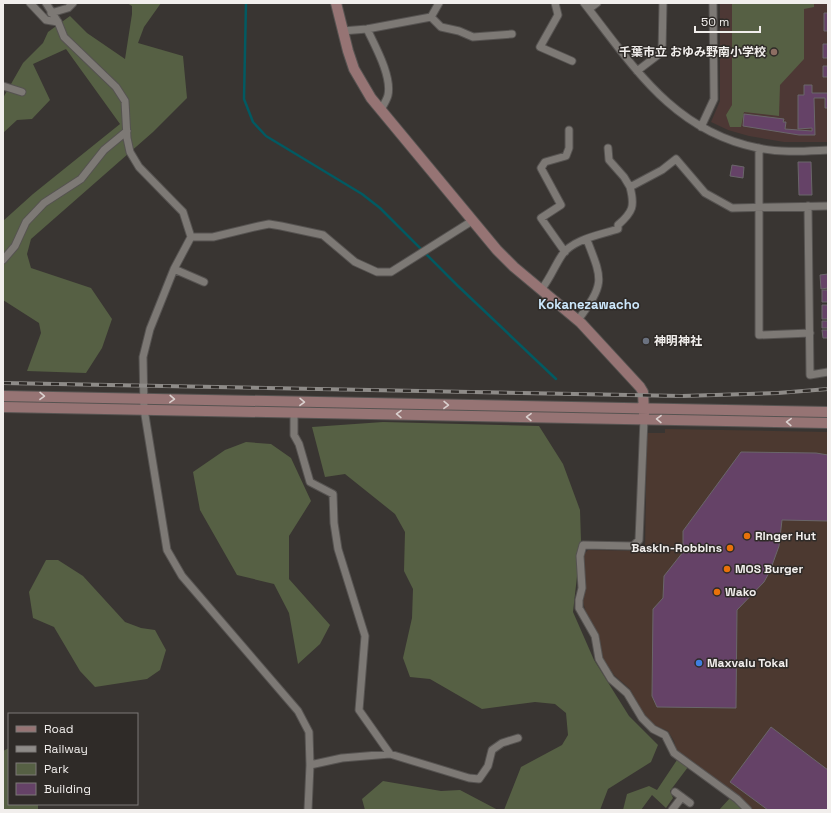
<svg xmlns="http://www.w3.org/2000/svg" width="831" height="813" viewBox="0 0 831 813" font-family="'Space Grotesk','Noto Sans JP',sans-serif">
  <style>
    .commercial { fill: #4c3930 }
    .education { fill: #4d3835 }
    .green { fill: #566044 }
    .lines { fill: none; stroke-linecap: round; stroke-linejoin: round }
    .stream { stroke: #025a62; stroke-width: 2.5 }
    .building { fill: #654267; stroke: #6a666a }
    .street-casing { stroke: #565351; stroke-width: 9 }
    .secondary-casing { stroke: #565351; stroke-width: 12 }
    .street { stroke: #7d7975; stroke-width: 7 }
    .secondary { stroke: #967474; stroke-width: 10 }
    .rail-casing { stroke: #8e8b88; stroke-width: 4 }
    .rail { stroke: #2f2b28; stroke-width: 2.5; stroke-dasharray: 8; stroke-linecap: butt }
    .oneway { stroke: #dad0ce }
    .education-dot { fill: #8d6e63; stroke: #2f2b28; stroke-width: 1.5 }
    .worship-dot { fill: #6b7280; stroke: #2f2b28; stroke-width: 1.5 }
    .food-dot { fill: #e8710a; stroke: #2f2b28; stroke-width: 1.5 }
    .shop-dot { fill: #3f7fe0; stroke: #2f2b28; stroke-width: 1.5 }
    .labels { text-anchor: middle; stroke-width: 3; stroke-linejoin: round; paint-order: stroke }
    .poi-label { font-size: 12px; font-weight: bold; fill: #f1eeec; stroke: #2f2b28; text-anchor: start }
    .neighbourhood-label { font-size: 13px; font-weight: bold; fill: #cce7fb; stroke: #2f2b28 }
  </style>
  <rect width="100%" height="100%" fill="#393532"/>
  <!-- commercial -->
  <path class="commercial" d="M665,429L828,432V810H753L730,789L676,749L674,741L668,731L654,725L643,713L630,689L614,675L603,658L599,635L586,612L583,602L585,592L584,554L588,550L645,551L647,433H665Z"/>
  <!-- education -->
  <path class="education" d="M720,3H828V142H784L749,136L728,130L711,122L720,101Z"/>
  <!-- green -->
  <path class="green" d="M127,3H161L144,27L138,43L183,56L187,98L153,132L31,239L27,254L31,268L91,288L112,319L102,348L86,373L27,371L41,333L39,323L3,300V221L33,194L120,124L66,49L33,64L50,100L32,119L17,120L3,133V98L23,63L43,43L48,32L70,16L87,33L125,59L132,14V6Z
    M732,3H814V7L804,9V59L780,85L779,116L744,112L741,127H730L726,115L732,105Z
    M383,422L539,426L563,464L580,510L581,541L573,612L594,660L629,716L658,745L651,762L608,789L600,810H504L521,767L562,745L568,735L566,713L555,704L535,702L482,709L430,679L410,677L403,658L412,618L413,589L404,571L405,532L395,514L345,474L325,477L312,427Z
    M246,442L271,444L291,458L311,501L289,536V579L330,625L320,644L298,664L289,613L274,584L237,575L200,510L193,472L225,450Z
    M46,560H58L83,576L125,622L141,628L155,630L166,650L160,670L147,679L95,687L80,671L54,627L33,618L29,592Z
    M9,748V804H38V810H3V751Z
    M677,760L688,767L670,791L673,798L666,808L652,795L641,810H623L627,794L649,786L657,790Z
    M383,781L441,791L460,790L498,810H365L362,799Z
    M730,798L743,810H719Z"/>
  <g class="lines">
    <!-- stream -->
    <path class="stream" d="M246,3L244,99L253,122L266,136L362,194L380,208L458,286L556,379"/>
  </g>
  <!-- building -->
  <path class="building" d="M824,13H828V31H824Z
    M823,44H828V58H823Z
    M823,66H828V77H823Z
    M804,85H812V93H828V108H825V98H814L815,135H799L743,126L744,114L784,119L783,122H786L785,129L812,131V128L798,129V95H804Z
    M798,162H811L812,195H799Z
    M732,165L744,167L743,178L730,176Z
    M828,274V288L821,289L820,275Z
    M822,290H828V302H822Z
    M822,305H828V319H822Z
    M822,321H828V328H822Z
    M822,330H828V338H823Z
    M741,452L816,453L828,455V521L782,520L779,546L770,571L764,582L737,610L736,708L657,707L652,696L653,609L663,598L664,576L683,552V531Z
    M771,727L828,770V810H768L730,782Z"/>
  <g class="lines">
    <!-- street casing -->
    <g class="street-casing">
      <path id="street" d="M30,3L46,20L58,22
        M46,3L58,22L64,37L116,87L125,101L127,138L130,152L139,167L183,212L191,237L174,269L150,329L143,357L144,409L167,550L182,576L298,711L309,732L310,765L308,810
        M555,3L558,15L540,47L572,61
        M584,3C634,67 673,131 758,148C781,153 805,151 828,150
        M589,9L597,3
        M51,13L68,8L73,3
        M431,17L441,27L459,31L473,37L512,34
        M431,17L439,3
        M367,29C375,46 392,76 388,95C387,100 383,105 381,110
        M342,31L367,29L431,17
        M637,71L662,52L663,3
        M3,86L22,92
        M701,127L714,99L713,3
        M608,148L609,160L624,177L630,187L662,170L676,159L705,193L732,208L828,206
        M759,148V335L810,333
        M808,206L810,375L828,372
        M191,237H213L259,226L269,224L281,226L323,235L355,262L377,272H391L472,221
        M565,252L541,218L561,205L541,168L545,162L566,156L569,148V130
        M3,260L15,246L26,222L44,203L81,179L104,150L127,131
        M174,269L204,282
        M541,290C551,277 554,267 562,255C573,239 600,235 618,229V225C633,212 635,206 630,187
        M578,320C605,283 603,281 587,240
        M294,412V435L299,444L310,482L333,494L334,523L338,549L365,636L359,710L390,754
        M644,419L639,540L633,546L583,545L580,556L582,588L579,600V608L595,636L599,659L611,679L627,693L642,718L653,729L665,735L674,753L737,799L748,810
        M310,765L342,758L390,754L469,778L479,779L488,766L492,750L502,743L518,738
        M675,792L690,803
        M672,810L682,797"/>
    </g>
    <!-- secondary casing -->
    <g class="secondary-casing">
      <path id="secondary" d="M336,3L348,51L354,69L371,98L497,250L514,267L581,323L640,387L643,392L644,414
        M3,396L828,412
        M3,407L828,423"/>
    </g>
    <!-- street -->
    <use href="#street" class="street"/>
    <!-- secondary -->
    <use href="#secondary" class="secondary"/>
    <!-- rail casing -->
    <g class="rail-casing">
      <path id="rail" d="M3,383L682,396L778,393L828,389"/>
    </g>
    <!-- rail -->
    <use href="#rail" class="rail"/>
  </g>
  <!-- one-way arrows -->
  <defs><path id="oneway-chevron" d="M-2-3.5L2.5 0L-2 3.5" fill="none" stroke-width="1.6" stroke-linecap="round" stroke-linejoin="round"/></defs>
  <g class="oneway">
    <use href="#oneway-chevron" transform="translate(42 396) rotate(1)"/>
    <use href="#oneway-chevron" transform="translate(172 399) rotate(2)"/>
    <use href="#oneway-chevron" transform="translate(302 402) rotate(1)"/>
    <use href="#oneway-chevron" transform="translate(446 405) rotate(1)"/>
    <use href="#oneway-chevron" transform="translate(399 414) rotate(-179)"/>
    <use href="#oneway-chevron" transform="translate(529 417) rotate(-179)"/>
    <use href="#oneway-chevron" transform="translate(659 419) rotate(-179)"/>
    <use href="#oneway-chevron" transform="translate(789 422) rotate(-178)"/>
  </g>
  <!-- markers -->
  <circle class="education-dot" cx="774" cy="52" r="4"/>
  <circle class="worship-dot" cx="646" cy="341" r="4"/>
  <g class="food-dot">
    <circle cx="747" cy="536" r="4"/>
    <circle cx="730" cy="548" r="4"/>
    <circle cx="727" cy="569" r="4"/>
    <circle cx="717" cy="592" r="4"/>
  </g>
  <circle class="shop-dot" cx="699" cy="663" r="4"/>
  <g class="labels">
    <!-- poi labels -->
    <g class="poi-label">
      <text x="766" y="56" text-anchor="end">千葉市立 おゆみ野南小学校</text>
      <text x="654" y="345">神明神社</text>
      <text x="755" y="540">Ringer Hut</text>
      <text x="722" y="552" text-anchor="end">Baskin-Robbins</text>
      <text x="735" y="573">MOS Burger</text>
      <text x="725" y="596">Wako</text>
      <text x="707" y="667">Maxvalu Tokai</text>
    </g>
    <!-- neighbourhood labels -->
    <g class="neighbourhood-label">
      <text x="589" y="309">Kokanezawacho</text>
    </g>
  </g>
  <!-- border -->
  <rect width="831" height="813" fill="none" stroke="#f1eeec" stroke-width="8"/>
  <!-- legend -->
  <rect x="8" y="713" width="130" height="92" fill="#2f2b28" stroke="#7d7976"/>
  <rect x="16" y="726" width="20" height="6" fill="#967474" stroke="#7d7976"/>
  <text x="44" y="733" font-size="12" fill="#f1eeec">Road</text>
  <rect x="16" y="746" width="20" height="6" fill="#8e8b88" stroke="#7d7976"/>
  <text x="44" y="753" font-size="12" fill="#f1eeec">Railway</text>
  <rect x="16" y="763" width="20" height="12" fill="#566044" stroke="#7d7976"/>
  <text x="44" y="773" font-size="12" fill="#f1eeec">Park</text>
  <rect x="16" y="783" width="20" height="12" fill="#654267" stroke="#7d7976"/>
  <text x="44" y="793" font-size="12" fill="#f1eeec">Building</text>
  <!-- scale -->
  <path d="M695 26v6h65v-6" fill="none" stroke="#f1eeec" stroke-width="2"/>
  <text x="701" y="26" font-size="12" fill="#f1eeec" stroke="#2f2b28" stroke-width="3" paint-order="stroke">50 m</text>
</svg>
